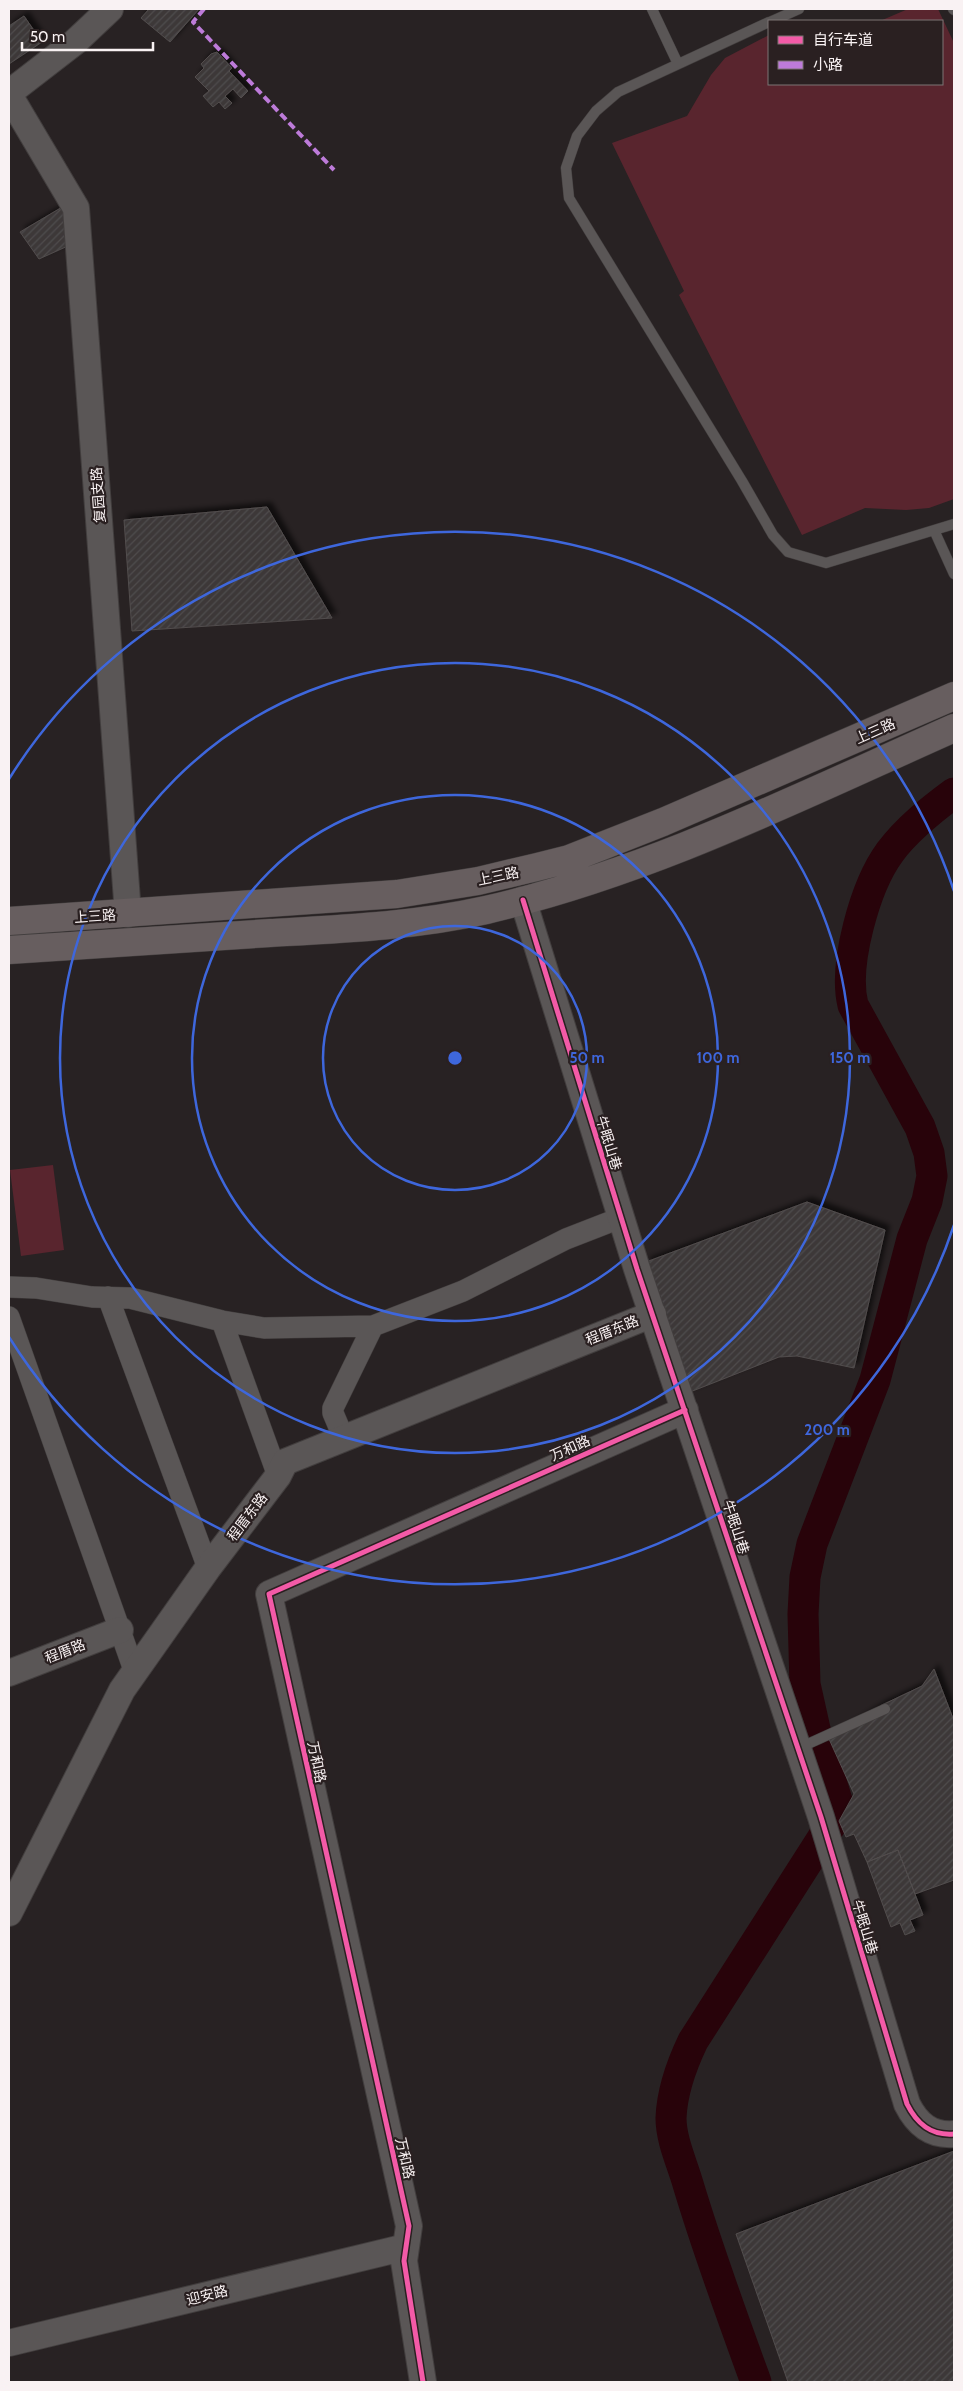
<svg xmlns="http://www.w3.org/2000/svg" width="963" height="2391" viewBox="0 0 963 2391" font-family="Cabin,'Noto Sans SC',sans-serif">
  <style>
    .grass { fill: #59252e }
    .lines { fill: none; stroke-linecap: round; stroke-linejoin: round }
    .river { stroke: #28030a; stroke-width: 31 }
    .building { fill: url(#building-hatch); stroke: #524d4d; filter: url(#shadow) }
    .service-casing { stroke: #423e3e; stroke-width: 11 }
    .minor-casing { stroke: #423e3e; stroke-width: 22 }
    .tertiary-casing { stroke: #423e3e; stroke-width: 28 }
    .primary-casing { stroke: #423e3e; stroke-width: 29 }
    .service { stroke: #5a5656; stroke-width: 10 }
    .minor { stroke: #5a5656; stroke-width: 21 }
    .tertiary { stroke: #5a5656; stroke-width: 26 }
    .primary { stroke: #675e5f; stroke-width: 28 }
    .quiet { stroke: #bd7bd9; stroke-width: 4; stroke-dasharray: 8 4; stroke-linecap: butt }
    .cycleway-casing { stroke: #2a2021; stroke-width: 8 }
    .cycleway { stroke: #f35aa7; stroke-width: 5 }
    .ring { fill: none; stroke: #3e67dc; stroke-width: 2.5 }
    .labels { text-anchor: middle; stroke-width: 4.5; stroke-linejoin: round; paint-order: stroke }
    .street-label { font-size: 14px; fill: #f9f2f3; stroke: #2a2021 }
    .centre { fill: #3e67dc; stroke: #2a2021; stroke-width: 2.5 }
    .ring-label { font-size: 15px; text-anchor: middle; font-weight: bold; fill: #3e67dc; stroke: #2a2021; stroke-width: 4.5; stroke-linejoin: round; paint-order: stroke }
  </style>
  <defs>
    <pattern id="building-hatch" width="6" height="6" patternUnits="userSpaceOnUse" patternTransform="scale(1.25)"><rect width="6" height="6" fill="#3c3839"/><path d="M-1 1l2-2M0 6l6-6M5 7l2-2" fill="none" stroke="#4f4c4c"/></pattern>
    <filter id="shadow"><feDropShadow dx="4.5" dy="-4.5" stdDeviation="2.5" flood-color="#0009"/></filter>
  </defs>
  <rect width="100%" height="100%" fill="#282223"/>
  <!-- grass -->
  <path class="grass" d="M908,9H938L954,43V499L929,508L906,510L865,508L802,535L679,295L684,291L612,143L687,116L711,75L725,58L769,35V84H942V21H880Z
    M53,1165L64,1250L21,1256L10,1170Z"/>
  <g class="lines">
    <!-- river -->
    <path class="river" d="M756,2382C732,2316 708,2251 688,2184C682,2163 671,2140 671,2118C672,2092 682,2064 693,2041L834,1820L839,1807L815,1729L805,1684L803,1614L805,1577L812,1544L875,1380L912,1239L927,1201L932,1176L929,1153L920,1127L853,1005C843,965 865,886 890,852C907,829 931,810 954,793"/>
  </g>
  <!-- building -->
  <path class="building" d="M149,9H199L170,42L141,18Z
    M24,16L42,42L9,64V26Z
    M217,52L232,68L229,71L248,91L241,98L233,89L225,96L232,103L225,109L219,102L213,107L203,96L209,91L195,77L204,68L201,64L211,54Z
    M64,206L70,245L39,259L20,232Z
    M267,507L332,618L132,631L124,520Z
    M807,1202L885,1230L854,1368L797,1356L779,1357L690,1392L646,1262Z
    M934,1669L954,1721V1880L915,1894L898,1850L867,1862L854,1834L846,1837L839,1821L854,1794L829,1739L882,1705L922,1686Z
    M898,1850L923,1915L910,1920L915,1931L905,1935L900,1923L891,1927L867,1862Z
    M954,2151V2382H788L736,2234Z"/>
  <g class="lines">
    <!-- service casing -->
    <g class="service-casing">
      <path id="service" d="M652,9L678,64
        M953,9L954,10
        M772,21L799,9
        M769,22L618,92L596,111L577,136L566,168L569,198L742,481L773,535L788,552L826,563L954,524
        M934,530L954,574
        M799,1748L885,1709"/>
    </g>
    <!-- minor casing -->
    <g class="minor-casing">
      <path id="minor" d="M9,1287L36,1288L92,1297L130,1298L222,1321L264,1328L373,1326L463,1291L566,1239L620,1218
        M108,1297L208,1568
        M9,1317L134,1670
        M222,1321L278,1476
        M344,1439L333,1413V1408L373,1326"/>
    </g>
    <!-- tertiary casing -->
    <g class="tertiary-casing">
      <path id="tertiary" d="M9,93L75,42L110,9
        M9,95L76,208L128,914
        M523,900L637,1269L821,1817L907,2104C917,2124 931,2136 954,2134
        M9,1673L120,1630
        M9,1913L122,1690L208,1568L278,1476L285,1462L653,1314
        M9,2343L406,2247
        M423,2382L404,2261L409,2226L269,1594L685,1410"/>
    </g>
    <!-- primary casing -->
    <g class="primary-casing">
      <path id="primary" d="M9,921L397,894L478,881L537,867L569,859L663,822L954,696
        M9,950C96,945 183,939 270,933C342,929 415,926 486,910C650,872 801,796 954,728"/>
    </g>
    <!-- service -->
    <use href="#service" class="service"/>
    <!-- minor -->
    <use href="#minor" class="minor"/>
    <!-- tertiary -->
    <use href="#tertiary" class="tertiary"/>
    <!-- primary -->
    <use href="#primary" class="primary"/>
    <!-- quiet -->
    <path class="quiet" d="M204,9L193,22L334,170"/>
    <!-- cycleway casing -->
    <g class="cycleway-casing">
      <path id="cycleway" d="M523,900L637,1269L821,1817L907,2104C917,2124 931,2136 954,2134
        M423,2382L404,2261L409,2226L269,1594L685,1410"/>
    </g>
    <!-- cycleway -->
    <use href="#cycleway" class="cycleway"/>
  </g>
  <!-- distance rings -->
  <g class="ring">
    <circle cx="455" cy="1058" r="132"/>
    <circle cx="455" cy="1058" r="263"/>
    <circle cx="455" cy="1058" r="395"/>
    <path d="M954 1225A526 526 0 0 1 9 1337M9 779A526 526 0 0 1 954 891"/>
  </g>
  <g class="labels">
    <!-- street labels -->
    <g class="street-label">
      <text transform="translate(98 495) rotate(-94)" y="5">复园支路</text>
      <text transform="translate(875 731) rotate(-24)" y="5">上三路</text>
      <text transform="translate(498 876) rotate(-12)" y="5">上三路</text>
      <text transform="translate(95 916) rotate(-4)" y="5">上三路</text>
      <text transform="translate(609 1143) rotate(73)" y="5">牛眠山巷</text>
      <text transform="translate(612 1330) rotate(-22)" y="5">程厝东路</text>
      <text transform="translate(570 1448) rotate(-24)" y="5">万和路</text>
      <text transform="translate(247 1517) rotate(-53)" y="5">程厝东路</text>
      <text transform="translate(736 1527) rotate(72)" y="5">牛眠山巷</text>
      <text transform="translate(65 1651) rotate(-21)" y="5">程厝路</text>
      <text transform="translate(317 1762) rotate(78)" y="5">万和路</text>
      <text transform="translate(865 1927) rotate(73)" y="5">牛眠山巷</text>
      <text transform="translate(405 2158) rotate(77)" y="5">万和路</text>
      <text transform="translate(207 2295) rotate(-14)" y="5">迎安路</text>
    </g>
  </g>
  <circle cx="455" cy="1058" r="8" class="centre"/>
  <g class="ring-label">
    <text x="587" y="1063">50 m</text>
    <text x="718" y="1063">100 m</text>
    <text x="850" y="1063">150 m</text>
    <text x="827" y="1435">200 m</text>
  </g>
  <!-- border -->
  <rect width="963" height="2391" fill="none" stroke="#f9f2f3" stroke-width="20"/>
  <!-- legend -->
  <rect x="768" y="20" width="175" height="65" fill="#2a2021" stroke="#7d7475"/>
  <rect x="778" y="36" width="25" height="8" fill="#f35aa7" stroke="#7d7475"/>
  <text x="813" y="45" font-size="15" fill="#f9f2f3">自行车道</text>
  <rect x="778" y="61" width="25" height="8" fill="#bd7bd9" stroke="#7d7475"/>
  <text x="813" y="70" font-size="15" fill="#f9f2f3">小路</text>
  <!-- scale -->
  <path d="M22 42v8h131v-8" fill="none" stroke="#f9f2f3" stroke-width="2.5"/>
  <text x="30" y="42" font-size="15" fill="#f9f2f3" stroke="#2a2021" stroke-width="4" paint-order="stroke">50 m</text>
</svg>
